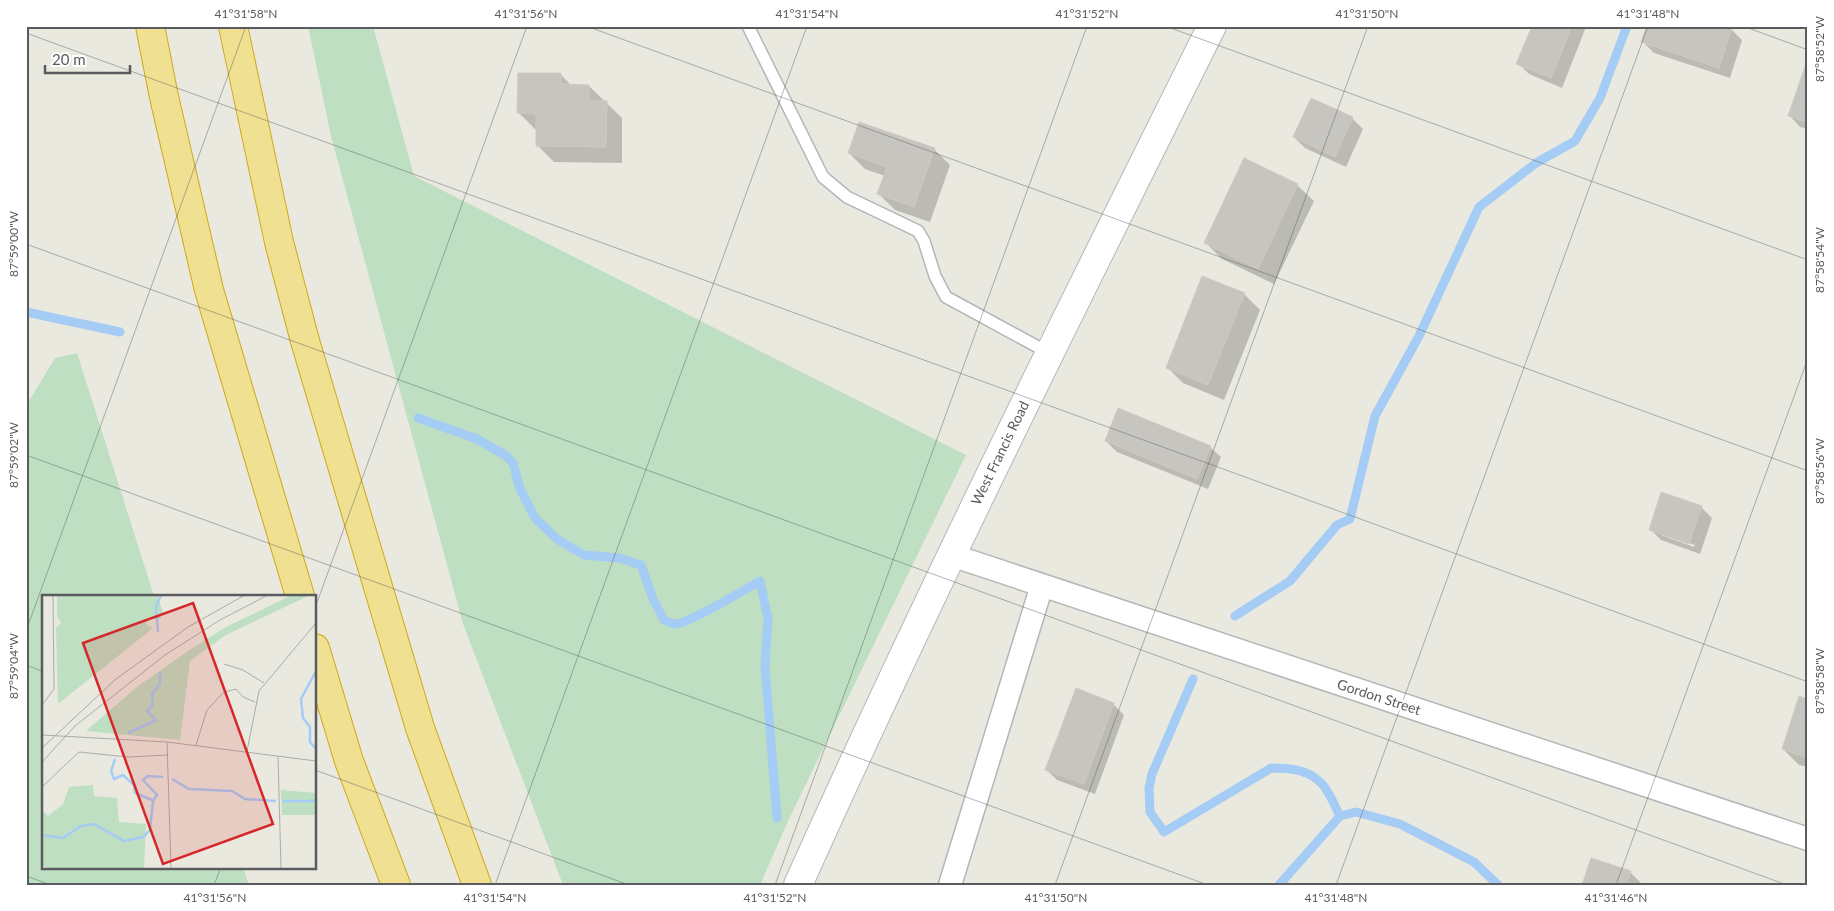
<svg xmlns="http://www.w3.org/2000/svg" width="1834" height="911" viewBox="0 0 1834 911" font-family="Lato,sans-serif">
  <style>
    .green { fill: #bedfc1 }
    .shadow { fill: #0003; fill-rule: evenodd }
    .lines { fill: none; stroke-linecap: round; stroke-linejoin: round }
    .stream { stroke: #a5ccf5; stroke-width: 9 }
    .building { fill: #c7c5bf; stroke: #cecabf }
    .lane-casing { stroke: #b3b5b9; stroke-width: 14 }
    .street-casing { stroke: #b3b5b9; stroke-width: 25 }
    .secondary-casing { stroke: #b4b6bb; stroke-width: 30 }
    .highway-casing { stroke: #d2a618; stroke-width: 30 }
    .lane { stroke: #fff; stroke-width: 11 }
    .street { stroke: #fff; stroke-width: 22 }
    .secondary { stroke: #fff; stroke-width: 28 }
    .highway { stroke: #f0e091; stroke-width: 28 }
    .ticks { fill: none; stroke: #595b5f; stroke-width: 1; stroke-opacity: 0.45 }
    .labels { text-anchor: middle; stroke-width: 5; stroke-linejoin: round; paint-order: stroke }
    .street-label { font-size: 14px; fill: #595b5f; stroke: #fff }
    .inset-river { fill: none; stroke: #a5ccf5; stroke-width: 2.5 }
    .inset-road { fill: none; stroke: #acaca8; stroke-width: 1 }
    .view { fill: #d62828; fill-opacity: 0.15; stroke: #d62828; stroke-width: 2.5 }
    .inset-edge { fill: none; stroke: #595b5f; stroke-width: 2.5 }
    .neatline { fill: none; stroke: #595b5f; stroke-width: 2 }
    .ticks-label { font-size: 12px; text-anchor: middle; fill: #595b5f }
  </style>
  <rect width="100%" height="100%" fill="#eae9e0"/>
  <!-- green -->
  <path class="green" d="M308,26H373L414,176L966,455L788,821L760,885H563L463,624L331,136Z
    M77,353L154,596H44V867H243L249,885H26V399L29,401L55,358Z"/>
  <!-- shadow -->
  <path class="shadow" d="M1533,26L1586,27L1562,88L1529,74L1518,63Z
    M1731,29L1742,40L1730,78L1654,53L1643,42Z
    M1808,62V129L1800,127L1790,116Z
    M561,75L572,86H589L622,118V163L554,162L538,146V129H535L519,113Z
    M1311,100L1352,118L1363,129L1346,167L1305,148L1294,137Z
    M934,149L950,165L930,222L895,210L879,194L885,176L865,169L849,153Z
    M1297,185L1314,201L1274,284L1222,259L1206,243Z
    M1244,294L1260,310L1224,400L1183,383L1167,367Z
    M1106,441L1210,447L1221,457L1208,489L1117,452Z
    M1701,507L1712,518L1700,554L1661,540L1650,529ZM1661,533L1695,545L1694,547L1661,535Z
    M1808,700V767L1799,765L1783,749Z
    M1113,704L1124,715L1095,794L1057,780L1046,769Z
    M1630,872L1641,883L1640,885H1584Z"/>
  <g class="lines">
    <!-- stream -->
    <path class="stream" d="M26,312L120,332
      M418,418L477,439L505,455L513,463L520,489L535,518L557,539L584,555L619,558L641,565L653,599L664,620C667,621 672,624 675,624C688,624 746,589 760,581L768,619L765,666L777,818
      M1235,616L1290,581L1337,525L1350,519L1375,416L1419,336L1479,207L1536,163L1575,141L1600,98L1627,26
      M1193,679L1152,774L1149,788L1150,812L1164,832L1271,768C1288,768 1307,769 1320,782C1328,788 1335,807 1340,816
      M1279,885L1340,816L1356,812L1400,824L1474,862L1498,885"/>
  </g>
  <!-- building -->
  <path class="building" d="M1532,26H1572L1551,78L1516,64Z
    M1647,26H1728L1732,28L1719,68L1641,42Z
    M1808,58V123L1788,116Z
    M518,73H561V84L589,85V100L607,101L606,147L536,146V114L517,113Z
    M1311,98L1353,117L1335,157L1293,137Z
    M859,122L935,148L914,207L877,194L887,167L848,153Z
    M1244,158L1298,184L1258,269L1204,243Z
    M1202,276L1245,293L1208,385L1166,368Z
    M1118,408L1211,446L1197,479L1105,441Z
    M1661,492L1702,506L1689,544L1649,530Z
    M1076,688L1114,703L1084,784L1045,770Z
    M1799,696L1808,699V758L1782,749Z
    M1591,858L1631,871L1626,885H1582Z"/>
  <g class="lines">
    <!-- lane casing -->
    <g class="lane-casing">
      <path id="lane" d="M748,26L823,177L847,197L918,231L924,241L935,276L946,297L1049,353"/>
    </g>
    <!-- street casing -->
    <g class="street-casing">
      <path id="street" d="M951,555L1808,839
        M950,885L1042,585"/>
    </g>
    <!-- secondary casing -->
    <g class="secondary-casing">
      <path id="secondary" d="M798,885C928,595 1070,311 1212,26"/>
    </g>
    <!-- highway casing -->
    <g class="highway-casing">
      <path id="highway" d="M150,26L164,97L209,290L300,596
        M233,26L279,242L305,341L420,728L477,885
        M315,648L349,761L396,885"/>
    </g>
    <!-- lane -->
    <use href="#lane" class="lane"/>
    <!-- street -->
    <use href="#street" class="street"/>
    <!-- secondary -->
    <use href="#secondary" class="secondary"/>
    <!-- highway -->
    <use href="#highway" class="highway"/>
  </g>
  <!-- ticks -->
  <path class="ticks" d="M586,26L1808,471M1165,26L1808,260M1743,26L1808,50M26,33L1808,682M26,244L1787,885M26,455L1208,885M315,608L527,26M26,631L246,26M26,665L44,672M315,770L629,885M26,876L51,885M214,885L221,867M495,885L807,26M775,885L1087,26M1055,885L1368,26M1336,885L1648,26M1616,885L1808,358"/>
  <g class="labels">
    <!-- street labels -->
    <g class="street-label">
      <text transform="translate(1000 453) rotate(-64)" y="5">West Francis Road</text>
      <text transform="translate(1379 697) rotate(18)" y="5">Gordon Street</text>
    </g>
  </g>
  <!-- overview -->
  <g transform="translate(42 595)">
    <rect width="274" height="274" fill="#eae9e0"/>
    <path d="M15,0H115L121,17L118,24L107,23L104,29L111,33L16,109L14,33L19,28L15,21ZM250,0H268L184,40L148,66L138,145L44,136L96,91L149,54L184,32ZM51,190L52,201L75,203L77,227L104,229L102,273H4L0,269V215L6,221L21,209L27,192ZM239,195L274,198V220H240Z" fill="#bedfc1"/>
    <path class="inset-river" d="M116,37L114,12L119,0M274,76L259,104L261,123L268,132V147L274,154M86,138L114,125L105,116L111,110L110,99L118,89V77M73,164L69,176L72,184L81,180L92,190L93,198L110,205M130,184L147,194L190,196L203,204L234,206M240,206H274M0,240L21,243L39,231L52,229L82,246L101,242L108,235L111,206L115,200L101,185L106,181L121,182"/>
    <path class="inset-road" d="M182,69L201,75L222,88M0,110L12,94L11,0M0,140L125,147L274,166M125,147L129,273M154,150L165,115L182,97L194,94L201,102L213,107M0,153L74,84L146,32L203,0M205,156L217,96L274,28M236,161L239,273M0,167L33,131L123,60L178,25L226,0M0,192L37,157L86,162L126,160"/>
    <path class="view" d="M151,8L231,229L121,269L41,48Z"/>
    <rect width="274" height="274" class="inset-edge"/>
  </g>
  <!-- border -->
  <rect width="1834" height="911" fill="none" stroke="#ffffff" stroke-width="55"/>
  <!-- scale -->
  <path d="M45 65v8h85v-8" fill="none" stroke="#595b5f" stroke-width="2.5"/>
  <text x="52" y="65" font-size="15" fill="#595b5f" stroke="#ffffff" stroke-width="4" paint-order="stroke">20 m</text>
  <rect x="28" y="28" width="1778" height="856" class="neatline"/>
  <g class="ticks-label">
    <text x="246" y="18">41°31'58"N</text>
    <text x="526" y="18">41°31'56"N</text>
    <text x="807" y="18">41°31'54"N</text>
    <text x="1087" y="18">41°31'52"N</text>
    <text x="1367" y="18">41°31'50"N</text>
    <text x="1648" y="18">41°31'48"N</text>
    <text transform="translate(1820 49) rotate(-90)" y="4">87°58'52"W</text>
    <text transform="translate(14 244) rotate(-90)" y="4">87°59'00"W</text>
    <text transform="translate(1820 260) rotate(-90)" y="4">87°58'54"W</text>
    <text transform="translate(14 455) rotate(-90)" y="4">87°59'02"W</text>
    <text transform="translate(1820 471) rotate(-90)" y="4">87°58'56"W</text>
    <text transform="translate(14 666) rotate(-90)" y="4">87°59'04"W</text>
    <text transform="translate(1820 681) rotate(-90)" y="4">87°58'58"W</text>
    <text x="215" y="902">41°31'56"N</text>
    <text x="495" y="902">41°31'54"N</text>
    <text x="775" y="902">41°31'52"N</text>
    <text x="1056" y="902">41°31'50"N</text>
    <text x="1336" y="902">41°31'48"N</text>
    <text x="1616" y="902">41°31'46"N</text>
  </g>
</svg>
